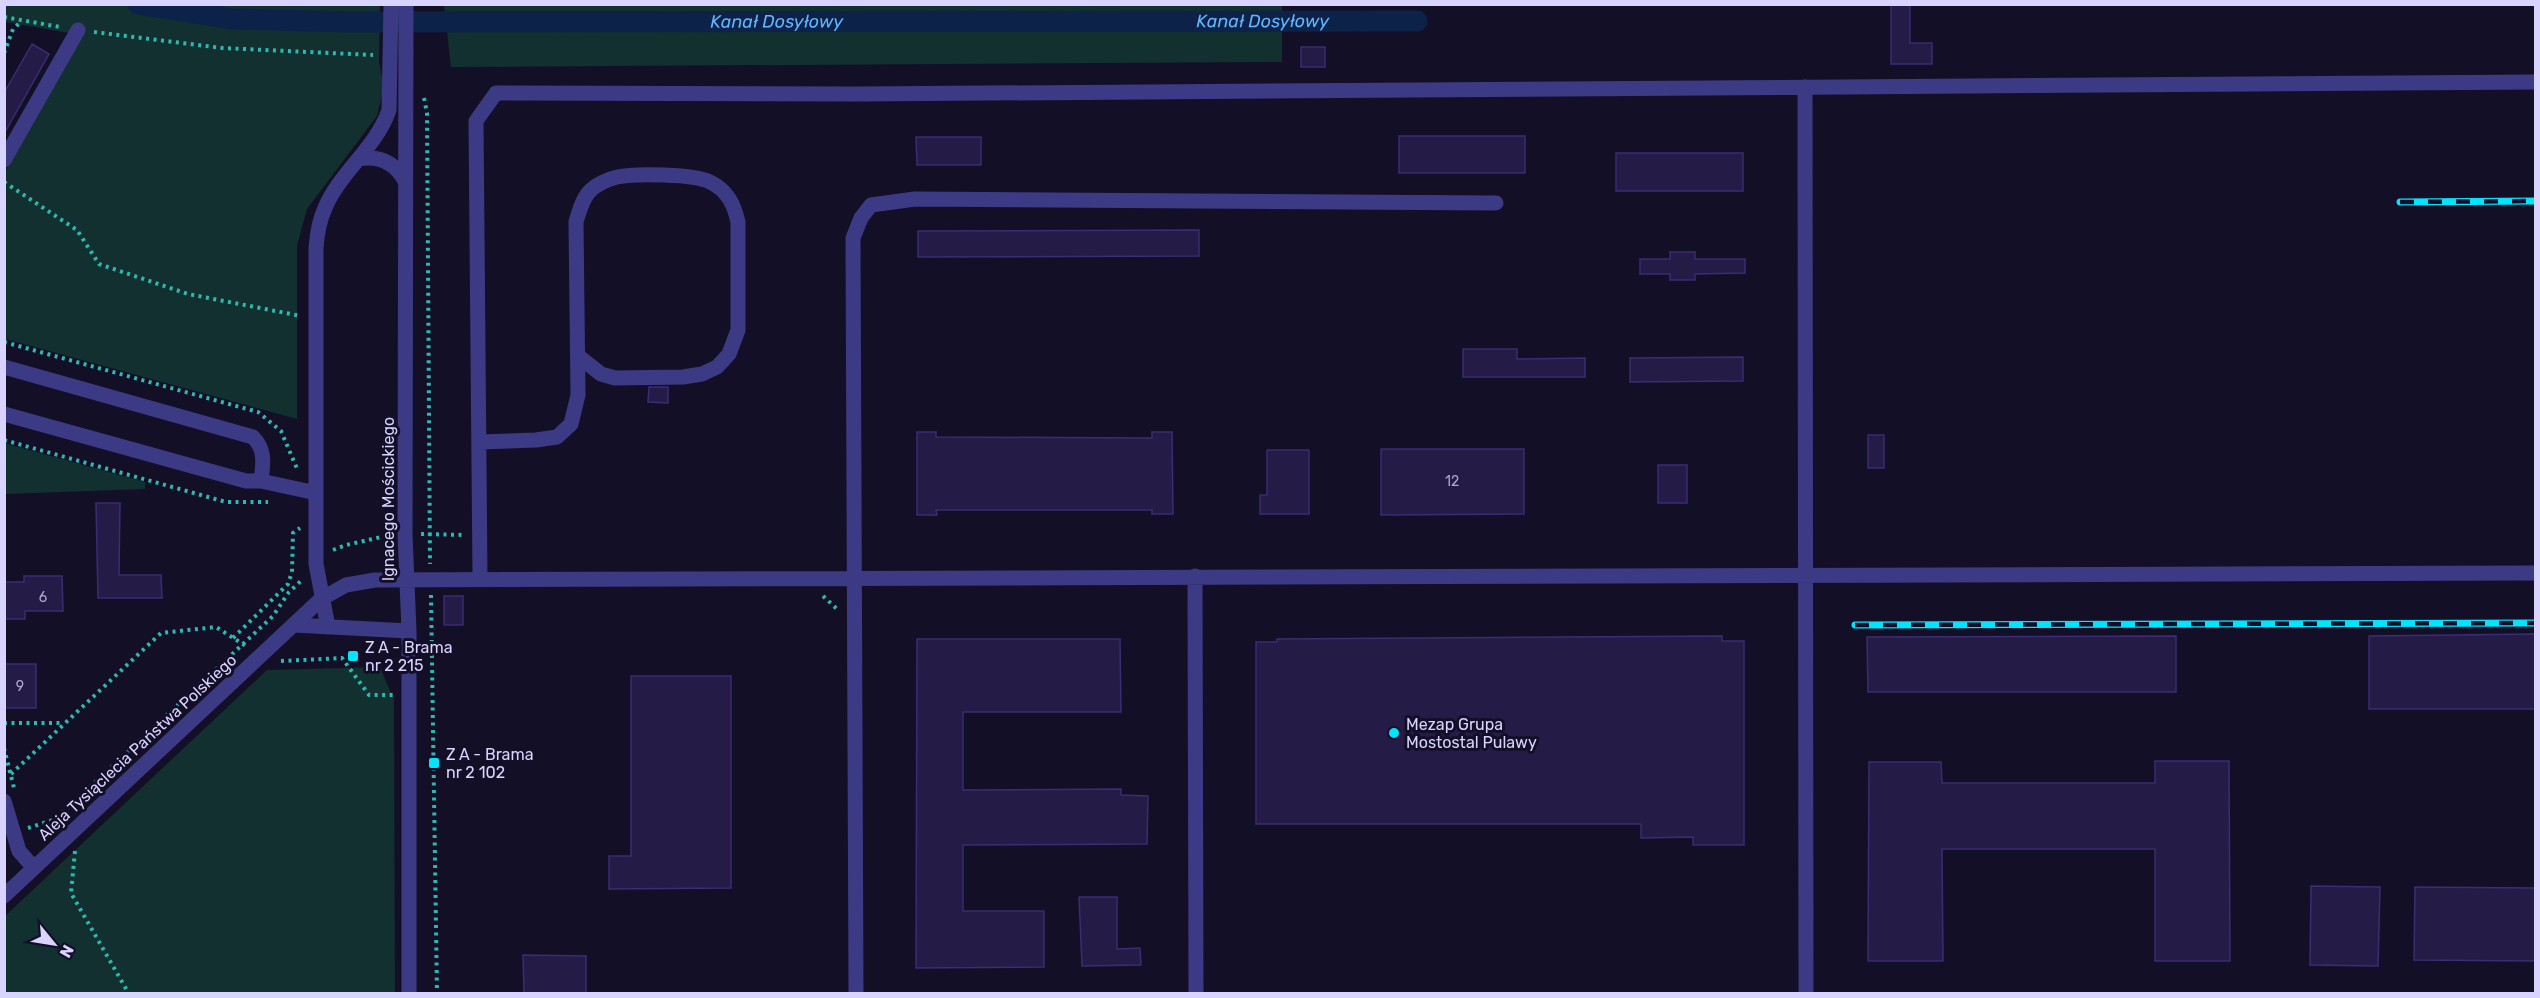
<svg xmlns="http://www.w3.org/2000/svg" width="2540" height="998" viewBox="0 0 2540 998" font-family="Rubik,sans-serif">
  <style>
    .green { fill: #12302f }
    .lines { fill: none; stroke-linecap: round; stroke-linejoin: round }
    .canal { stroke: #0c2248; stroke-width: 21 }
    .building { fill: #241b47; stroke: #3b2d73; stroke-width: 1.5 }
    .path { stroke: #2fb8b0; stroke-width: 4; stroke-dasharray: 3 4.5; stroke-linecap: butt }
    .minor { stroke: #3d3a85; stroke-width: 15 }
    .rail-casing { stroke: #00e5ff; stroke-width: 7 }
    .rail { stroke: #130f26; stroke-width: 4.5; stroke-dasharray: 14; stroke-linecap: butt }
    .poi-dot { fill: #00e5ff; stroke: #130f26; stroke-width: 2 }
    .labels { text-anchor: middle; stroke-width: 6; stroke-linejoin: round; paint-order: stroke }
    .number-label { font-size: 14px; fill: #aca6d1 }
    .street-label { font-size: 16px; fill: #d9d4ff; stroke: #130f26 }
    .poi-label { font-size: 16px; fill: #d9d4ff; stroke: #130f26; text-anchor: start }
    .water-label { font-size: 18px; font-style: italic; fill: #62b6ff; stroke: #130f26 }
  </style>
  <rect width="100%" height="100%" fill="#130f26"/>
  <!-- green -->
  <path class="green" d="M4,5H380L379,62L384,87L377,116L307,209L297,246V419L5,339V171L81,35L5,22Z
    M444,5H1282V62L451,67Z
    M4,443L145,482V489L5,494Z
    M380,667L394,700L395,993H5V916L267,670Z"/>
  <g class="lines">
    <!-- canal -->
    <path class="canal" id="s1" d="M138,4L232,19L350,22L1417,21"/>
  </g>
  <!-- building -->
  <path class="building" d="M1891,4H1910V43H1932V64H1891Z
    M32,44L49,54L4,134V93Z
    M1301,47H1325V67H1301Z
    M1399,136H1525V173H1399Z
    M916,137H981V165H917Z
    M1616,153H1743V191H1616Z
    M1199,230V256L918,257V231Z
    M1670,252H1695V259H1745V273L1695,274V280H1670V274H1640V259H1670Z
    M1463,349H1517V359L1585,358V377H1463Z
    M1743,357V381L1630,382V358Z
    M649,387H668V403L648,402Z
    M917,432H936V437L1152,438V432H1172L1173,514H1152V510H936L937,515H917Z
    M1868,435H1884V468H1868Z
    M1381,449H1524V514L1381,515Z
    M1267,450H1309V514H1260V495H1267Z
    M1658,465H1687V503H1658Z
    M96,503H120L119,575H161L162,598H98Z
    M24,576H62L63,611H25V619H4V582H24Z
    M444,596H463V625H444Z
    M2535,634V709H2369V636Z
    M1722,636V641H1744V845H1693V837L1641,838V824H1256V642H1277V639Z
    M2176,636V692H1868L1867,637Z
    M917,639H1120L1121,712H963V790L1121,789V795L1148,796L1147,844L963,845V911H1044V967L916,968Z
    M4,664H36V708H4Z
    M631,676H731V888L609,889V856H631Z
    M2155,761H2229L2230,961H2155V849H1942L1943,961H1868L1869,762H1941L1942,783H2155Z
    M2311,886L2380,887L2378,966L2310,965Z
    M2415,887L2535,888V961L2414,960Z
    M1079,897H1117V949L1140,948L1141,965L1082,966Z
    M523,955L586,956V993H524Z"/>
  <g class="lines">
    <!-- path -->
    <path class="path" d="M4,17L60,27
      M94,32L222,48L373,55
      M4,53L13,29L22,21
      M424,98L427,113L430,564
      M4,182L77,230L99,264L188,294L301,316
      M4,342L258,412L281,431L298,471
      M4,440L226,502H268
      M421,534L464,535
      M333,550L346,545L390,535
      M431,595L437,994
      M823,596L837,609
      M233,638L288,584L292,572L293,533L300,528
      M281,661L342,658L369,695H393
      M4,723H64
      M4,748L14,788
      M11,774L161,633L216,627L246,646
      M28,828L53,820L63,812L273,616L289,592L302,580
      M75,851L71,893L129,994"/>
    <!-- minor -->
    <path class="minor" d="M406,4L405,534L409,631V994
      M1805,87L1806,994
      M359,159C380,155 395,163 405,181
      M4,160L78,30
      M4,367L253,437C266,450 263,464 261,481
      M4,414L246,481H261L316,493
      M479,442L536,440L557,437L571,424L578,395L576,222C579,212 582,200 589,192C595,185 608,179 617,177C635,173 695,174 710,182C727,190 734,204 738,222V330L729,354L717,367L702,374L683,377L615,378L601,374L578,356
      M1195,576L1196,994
      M480,578L476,121L496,93L860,94L2536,82
      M293,625L409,631
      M328,627L316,564V248C317,234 319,221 325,208C340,172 376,148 389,110L391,4
      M4,801L19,851L34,868
      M4,896L321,599L346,585L375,580L2536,573
      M856,994L853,238L861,218L871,205L915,199L1496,203"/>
    <!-- rail casing -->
    <g class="rail-casing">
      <path id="rail" d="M2400,202L2536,201
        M1855,625L2536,623"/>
    </g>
    <!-- rail -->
    <use href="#rail" class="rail"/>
  </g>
  <!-- markers -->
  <g class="poi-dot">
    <rect x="347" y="650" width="12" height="12" rx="3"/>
    <circle cx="1394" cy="733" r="6"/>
    <rect x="428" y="757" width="12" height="12" rx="3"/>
  </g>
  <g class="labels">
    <!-- number labels -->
    <g class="number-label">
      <text x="1452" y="486">12</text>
      <text x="43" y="602">6</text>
      <text x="20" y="691">9</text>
    </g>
    <!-- street labels -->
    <g class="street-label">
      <text transform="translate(388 499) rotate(-90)" y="6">Ignacego Mościckiego</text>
      <text transform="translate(137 747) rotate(-43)" y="6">Aleja Tysiąclecia Państwa Polskiego</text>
    </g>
    <!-- poi labels -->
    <g class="poi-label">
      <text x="365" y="653">Z A - Brama<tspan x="365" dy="18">nr 2 215</tspan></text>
      <text x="1406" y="730">Mezap Grupa<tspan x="1406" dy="18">Mostostal Pulawy</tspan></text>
      <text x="446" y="760">Z A - Brama<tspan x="446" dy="18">nr 2 102</tspan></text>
    </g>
    <!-- water labels -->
    <g class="water-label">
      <text dy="6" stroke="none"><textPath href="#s1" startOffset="640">Kanał Dosyłowy</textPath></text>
      <text dy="6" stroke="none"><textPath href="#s1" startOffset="1126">Kanał Dosyłowy</textPath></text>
    </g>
  </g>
  <!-- border -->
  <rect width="2540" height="998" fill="none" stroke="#d9d4ff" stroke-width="12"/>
  <!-- north arrow -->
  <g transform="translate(54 944) rotate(120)" stroke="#130f26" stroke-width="4.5" paint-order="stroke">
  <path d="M0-4.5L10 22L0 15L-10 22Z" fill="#d9d4ff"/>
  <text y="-9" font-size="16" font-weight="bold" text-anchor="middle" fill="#d9d4ff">N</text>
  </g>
</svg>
